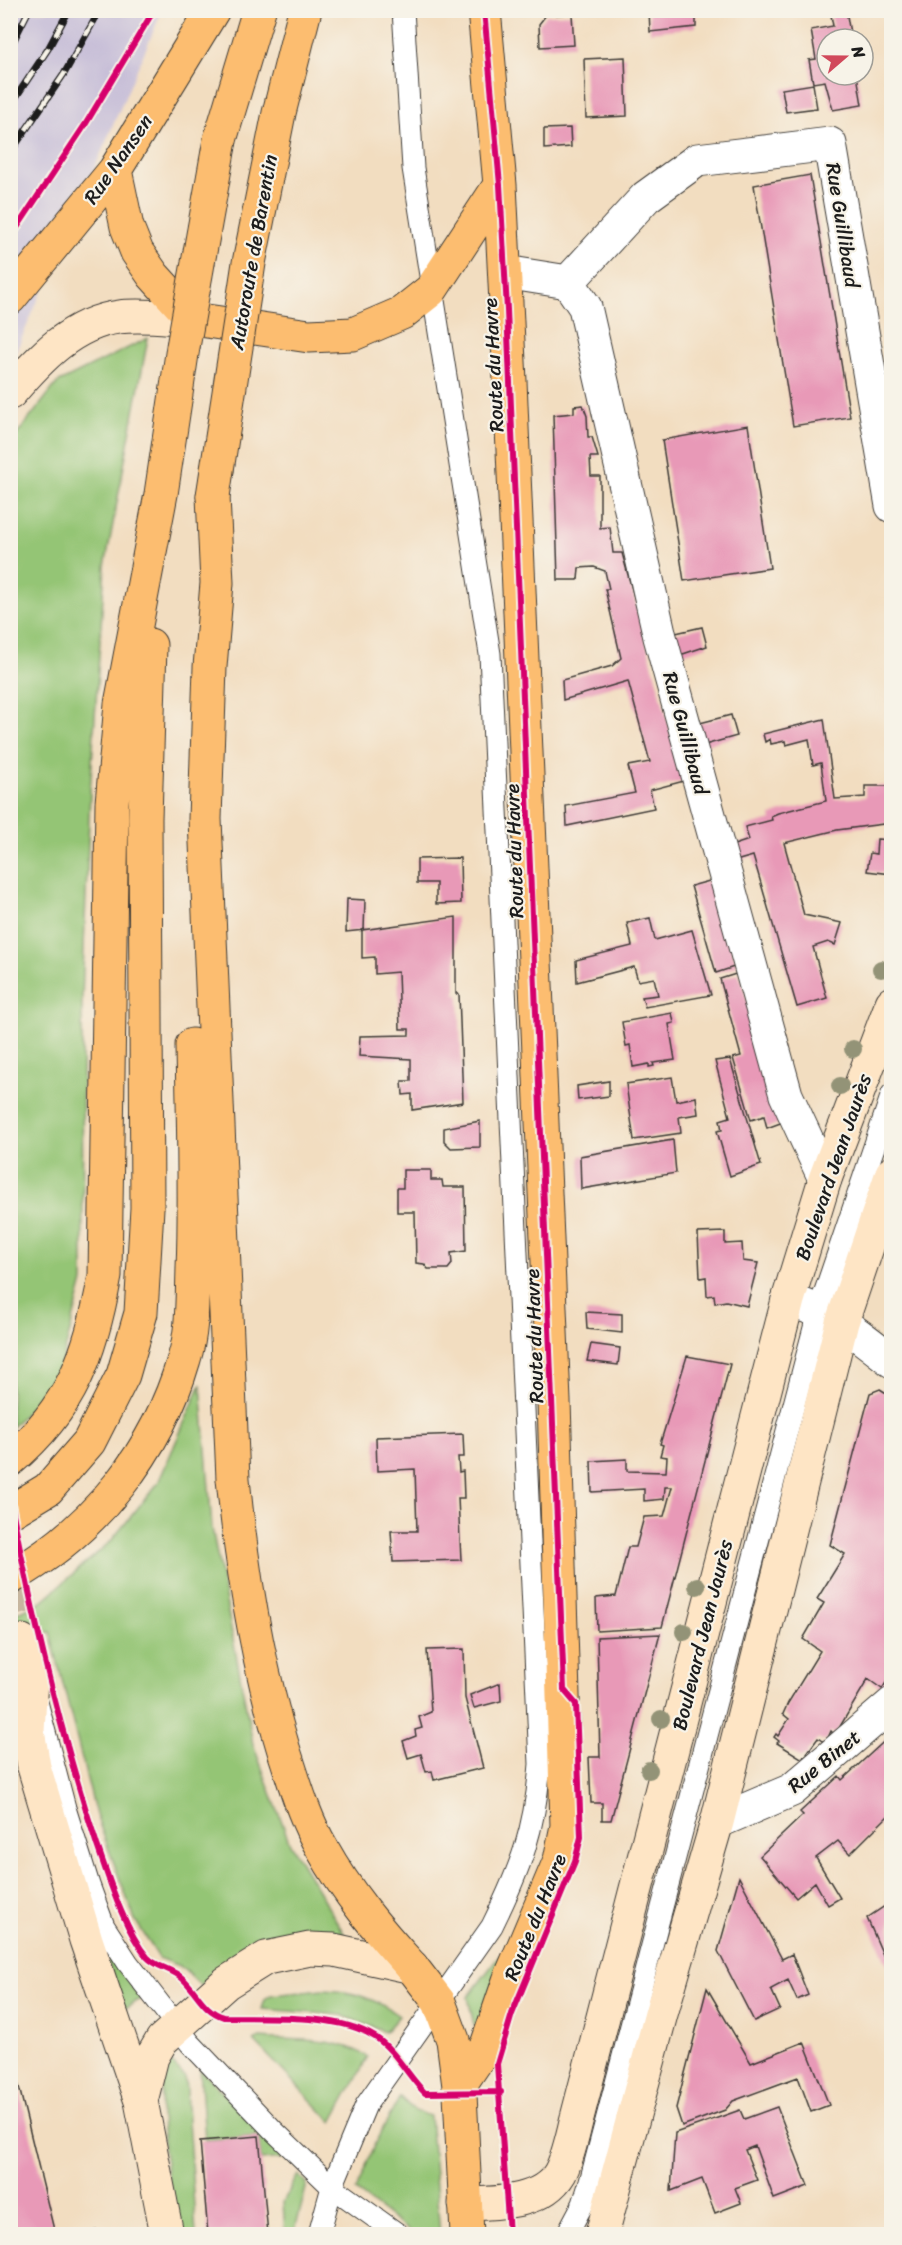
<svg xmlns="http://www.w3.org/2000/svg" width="902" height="2245" viewBox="0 0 902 2245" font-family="Sriracha,sans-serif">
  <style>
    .industrial { fill: #c8bfd8 }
    .green { fill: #94c575; stroke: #587048; stroke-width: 1.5 }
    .building { fill: #e899b7 }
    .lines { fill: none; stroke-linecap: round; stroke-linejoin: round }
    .secondary-tunnel { stroke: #c7b69f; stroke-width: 33; stroke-dasharray: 33 16; stroke-linecap: butt }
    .service-casing { stroke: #3c3935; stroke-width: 23 }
    .minor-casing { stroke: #3c3935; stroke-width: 35 }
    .secondary-casing { stroke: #3c3935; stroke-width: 35 }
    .primary-casing { stroke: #3c3935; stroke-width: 35 }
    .trunk-casing { stroke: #3c3935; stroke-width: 35 }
    .motorway-casing { stroke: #3c3935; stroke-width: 35 }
    .service { stroke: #fff; stroke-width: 21 }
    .minor { stroke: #fff; stroke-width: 33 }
    .secondary { stroke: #fee5c5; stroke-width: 33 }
    .primary { stroke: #fcbd6f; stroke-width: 33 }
    .trunk { stroke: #fcbd6f; stroke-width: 33 }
    .motorway { stroke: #fcbd6f; stroke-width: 33 }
    .rail-casing { stroke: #1c1c1c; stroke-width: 7 }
    .rail { stroke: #f7f3e8; stroke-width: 4.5; stroke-dasharray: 14; stroke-linecap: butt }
    .trunk-bridge-casing { stroke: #3c3935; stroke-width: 35; stroke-linecap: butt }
    .motorway-bridge-casing { stroke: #3c3935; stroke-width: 35; stroke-linecap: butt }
    .trunk-bridge { stroke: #fcbd6f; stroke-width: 33 }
    .motorway-bridge { stroke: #fcbd6f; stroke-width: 33 }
    .cycleway-casing { stroke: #f7f3e8; stroke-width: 10 }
    .cycleway { stroke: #d6006c; stroke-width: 6 }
    .tree { fill: #939377 }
    .labels { text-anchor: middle; stroke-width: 4.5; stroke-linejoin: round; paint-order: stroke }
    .street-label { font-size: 20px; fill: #1c1c1c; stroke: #f7f3e8 }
  </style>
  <rect width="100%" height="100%" fill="#f7f3e8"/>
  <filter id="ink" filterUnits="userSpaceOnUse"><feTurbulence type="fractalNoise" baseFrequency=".0167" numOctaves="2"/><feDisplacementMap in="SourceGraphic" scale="12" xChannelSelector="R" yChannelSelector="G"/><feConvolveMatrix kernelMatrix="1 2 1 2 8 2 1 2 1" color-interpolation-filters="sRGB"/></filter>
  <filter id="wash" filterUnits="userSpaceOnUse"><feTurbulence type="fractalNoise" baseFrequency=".008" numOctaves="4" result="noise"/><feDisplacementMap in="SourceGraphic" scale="24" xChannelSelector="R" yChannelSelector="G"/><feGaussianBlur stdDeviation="1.35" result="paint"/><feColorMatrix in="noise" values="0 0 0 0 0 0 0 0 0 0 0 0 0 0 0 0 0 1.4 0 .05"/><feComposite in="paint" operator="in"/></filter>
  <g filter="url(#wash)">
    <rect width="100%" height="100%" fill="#f2ddc0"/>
    <!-- industrial -->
    <path class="industrial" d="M11,11H162L11,363Z"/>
    <!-- green -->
    <path class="green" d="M148,338L105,566L90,793L82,999L83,1282L58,1377L11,1428V442L57,383Z
      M201,1384L212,1528L253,1744L290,1844L345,1935C333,1935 320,1933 308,1933C263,1934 233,1958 201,1986L180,1966L159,1958L135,1920L96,1815L50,1632L11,1639L10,1616L42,1601L111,1541L158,1483Z
      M101,1938L141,1999L122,2010Z
      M500,1955L506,1961L482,2025L474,2026L468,1997Z
      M323,1990C353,1991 375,1998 399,2016L385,2032L341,2015L262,2009L265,1999L271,1995Z
      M259,2038C294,2041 338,2036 368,2057L332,2122L254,2041Z
      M168,2059L185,2077L196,2234H177C170,2179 151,2114 168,2059Z
      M200,2069L286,2158L261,2160L259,2136L205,2140Z
      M400,2097L415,2111L430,2116L440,2234H413L356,2191L375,2143Z
      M298,2175L307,2184L294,2234H285L283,2202Z"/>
    <g id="blocks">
      <!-- building -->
      <path class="building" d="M649,10H696V27L650,32Z
        M830,10H846L851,39H827V75H857L862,105L833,110L825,81L813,83L809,60L816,59L811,30L833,26Z
        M572,14L574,45L540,47L539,24L546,15Z
        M625,57L627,116L586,118L584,59Z
        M813,84L817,108L786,112L782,89Z
        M570,128L571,147L544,149V129Z
        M810,175L850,417L793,426L754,185Z
        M583,405L587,416L588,437H592L598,457H590L591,476H600V528L610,527L613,553H622L684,781L650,790L654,808L567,826L566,806L635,793L628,766L650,762L628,681L563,700L562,680L612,666L621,658L605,589H609L605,571L594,567L579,568L578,580H558L553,415L574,413V406Z
        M748,425L770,568L684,581L662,440Z
        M702,627L707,646L674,657L667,635Z
        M731,715L737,736L701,746L696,724Z
        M824,719L835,799L865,797V786H891V823L837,830L784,843L804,915L842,923L835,945L828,942L813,947L827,998L797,1007L753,856L732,862L728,847L749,840L745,827L772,820L771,816L778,813L826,801L821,763L813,765L809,739L786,745L785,741L771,744L770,739L765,742L763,734Z
        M877,839L891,840V874L867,871L870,853L876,854Z
        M460,858L461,903L436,904V883H417V859Z
        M713,880L737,966L716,973L691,886Z
        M347,899L365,900L364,930L346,932Z
        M456,917V994H459L463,1102L412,1110V1094L403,1095L402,1081H411V1059L359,1056L360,1036L409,1035V1029H400L398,972L375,974V957L362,958V930Z
        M650,918L655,940L692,930L711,995L645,1007L642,997L658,995L654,978L638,981L634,967L577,982L576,960L632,946L627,923Z
        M739,973L783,1122L767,1128L764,1116L751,1120L733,1058L741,1056L720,979Z
        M672,1013L674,1023L669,1024L675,1060L653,1063L654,1066L649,1067V1064L633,1067L630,1045L626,1046L622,1022Z
        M730,1059L761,1165L730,1176L717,1131L722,1130L720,1120L730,1117L715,1061Z
        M672,1077L676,1101L696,1097L698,1114L679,1117L681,1133L634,1140L626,1084Z
        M609,1081V1096L578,1100L577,1086Z
        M480,1121V1147L451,1148L444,1141V1128Z
        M673,1140L676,1173L581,1189L580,1156Z
        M403,1170H431V1180H442L443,1187H465L466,1251L451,1253L452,1264L448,1269H428L424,1264L416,1263L415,1212H397V1188H403Z
        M725,1232V1244L742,1243L743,1261L758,1263L747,1306L726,1301L715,1303L714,1295L707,1296L706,1277L700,1278L698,1233Z
        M586,1312L622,1314V1333L587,1329Z
        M591,1344L620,1348L618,1365L587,1361Z
        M687,1356L730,1364L662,1627L597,1631L596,1598L616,1596L628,1547H636L644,1517L664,1516L672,1487H665L664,1499L644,1501V1489L592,1492L591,1461L627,1459V1471L666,1472L667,1457L660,1456L663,1445L660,1444Z
        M880,1389L891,1396V1675L882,1689L868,1679L835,1735L831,1731L827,1740L822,1741L818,1738L807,1753L808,1757L805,1756L801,1758L777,1743L779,1741L774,1737L776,1734L778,1736L789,1719L783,1714L788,1703L820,1651L803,1639L824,1603L817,1599L845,1554L830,1545L870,1393Z
        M463,1434L464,1457H458L459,1472L463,1471L464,1498H458L461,1560L393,1562L391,1531H417L415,1469L377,1471L376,1437Z
        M660,1634L611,1820H602V1803H591L589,1757H600L597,1637Z
        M464,1649L465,1698L483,1768L434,1780L432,1771L426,1772L421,1754L408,1758L403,1741L416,1736L415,1730L422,1728L419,1717L431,1712L427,1650Z
        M500,1683L501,1701L474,1708L470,1695Z
        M891,1735V1813L850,1854L838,1841L816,1858L840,1898L828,1905L815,1882L796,1898L760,1856L803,1815L800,1812L839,1776L842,1780Z
        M739,1877L782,1959L792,1954L808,1995L797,2000L788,1980L771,1989L780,2009L754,2021L718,1951Z
        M891,1902V1962L887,1964L867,1918Z
        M707,1988L751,2063L804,2042L829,2105L811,2112L798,2077L733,2101L725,2110L682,2126L676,2108Z
        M10,2054H11L55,2234H10Z
        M777,2107L808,2186L774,2199L755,2146L745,2150L757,2180L735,2188L741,2203L715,2213L702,2179L671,2191L675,2133L740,2110L744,2119Z
        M259,2136L268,2234H208L200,2141Z
        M103,2230L104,2234H62V2233Z"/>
    </g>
  </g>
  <g filter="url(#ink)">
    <use href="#blocks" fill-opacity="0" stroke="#3c3935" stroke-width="1.5"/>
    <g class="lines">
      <!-- secondary-tunnel -->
      <path class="secondary-tunnel" d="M10,1583L22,1641"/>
      <!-- service casing -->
      <g class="service-casing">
        <path id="service" d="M37,1702L65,1808L89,1885L104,1926L128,1963L190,2043L273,2130L332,2187L398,2234
          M319,2234L332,2187L366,2105L492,1926C521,1867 535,1830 540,1764L490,654L413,168L403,10
          M567,2234L583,2204L590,2182L819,1309L892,1094"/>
      </g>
      <!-- minor casing -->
      <g class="minor-casing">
        <path id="minor" d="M505,272L568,282L585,307L660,637L786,1095L825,1179
          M568,282L646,197L697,160L830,144L892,506
          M788,1300C835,1314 854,1331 892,1361
          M717,1822L792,1790L892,1704"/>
      </g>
      <!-- secondary casing -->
      <g class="secondary-casing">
        <path id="secondary" d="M10,393C39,359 72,323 119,317C143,314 169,318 193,319
          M22,1641L31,1678L28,1731L34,1767L86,1940L141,2101L167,2234
          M141,2101L152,2057L162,2040L226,1983L266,1958L310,1949L334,1950L412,1967
          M465,2204C496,2203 542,2204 560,2173C569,2156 573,2132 578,2114L788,1300L825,1179L892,1003
          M602,2234L661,2014L717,1822L842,1322L892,1173"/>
      </g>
      <!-- primary casing -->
      <g class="primary-casing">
        <path id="primary" d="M115,170L127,227L137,252L153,275L193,319L309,336L353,334L402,313L431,290L500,185
          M10,298L115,170L213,10
          M412,1967L439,2002L453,2040L460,2094L467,2234
          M459,2086L487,2045L509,1981L560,1860L567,1826L554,1401L510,381L500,185L484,10"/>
      </g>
      <!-- trunk casing -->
      <g class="trunk-casing">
        <path id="trunk" d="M220,140L259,10
          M213,496L217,583L210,667L205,819L233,1479C242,1571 257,1662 284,1751C295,1784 304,1818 322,1848C347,1893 378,1930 412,1967
          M10,1460C72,1408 91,1353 105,1276L112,803L121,704L161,494L183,347
          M10,1512L48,1489L89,1442L123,1375L141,1313L147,1208L145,819L150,645
          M10,1578C95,1530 157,1452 184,1359C193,1331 192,1297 193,1268C196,1194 193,1119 192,1045"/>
      </g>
      <!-- motorway casing -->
      <g class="motorway-casing">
        <path id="motorway" d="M213,496L217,470"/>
      </g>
      <!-- service -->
      <use href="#service" class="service"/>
      <!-- minor -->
      <use href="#minor" class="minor"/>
      <!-- secondary -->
      <use href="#secondary" class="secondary"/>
      <!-- primary -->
      <use href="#primary" class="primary"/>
      <!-- trunk -->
      <use href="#trunk" class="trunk"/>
      <!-- motorway -->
      <use href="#motorway" class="motorway"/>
      <!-- rail casing -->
      <g class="rail-casing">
        <path id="rail" d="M10,48L29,10
          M10,106L48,49L69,10
          M10,153L64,74L100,10"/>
      </g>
      <!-- rail -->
      <use href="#rail" class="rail"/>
      <!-- trunk-bridge casing -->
      <g class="trunk-bridge-casing">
        <path id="trunk-bridge" d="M183,347L220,140"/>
      </g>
      <!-- motorway-bridge casing -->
      <g class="motorway-bridge-casing">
        <path id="motorway-bridge" d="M217,470L249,263L279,113L305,10"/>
      </g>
      <!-- trunk-bridge -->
      <use href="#trunk-bridge" class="trunk-bridge"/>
      <!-- motorway-bridge -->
      <use href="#motorway-bridge" class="motorway-bridge"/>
      <!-- cycleway casing -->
      <g class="cycleway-casing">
        <path id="cycleway" d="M484,10L500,185L507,310L564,1690L576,1704L581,1837L575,1861L512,2014L497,2064L509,2234
          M10,238L85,125L154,10
          M10,1498C32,1615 60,1732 97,1845C109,1879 124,1929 147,1957C157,1968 171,1968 182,1978C197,1991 203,2011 224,2017C267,2018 338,2013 375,2037C395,2050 408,2076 425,2093L501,2092"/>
      </g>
      <!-- cycleway -->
      <use href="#cycleway" class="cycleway"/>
    </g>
    <!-- trees -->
    <g class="tree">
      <circle cx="881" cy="969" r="9"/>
      <circle cx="853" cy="1049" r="9"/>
      <circle cx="840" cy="1086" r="9"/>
      <circle cx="697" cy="1586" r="9"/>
      <circle cx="684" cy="1632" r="9"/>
      <circle cx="661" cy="1719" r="9"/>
      <circle cx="649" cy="1770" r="9"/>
    </g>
  </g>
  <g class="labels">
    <!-- street labels -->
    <g class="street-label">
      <text transform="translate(118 159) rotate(-55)" y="7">Rue Nansen</text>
      <text transform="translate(843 225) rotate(81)" y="7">Rue Guillibaud</text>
      <text transform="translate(253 252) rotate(-80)" y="7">Autoroute de Barentin</text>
      <text transform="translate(493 365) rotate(-93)" y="7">Route du Havre</text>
      <text transform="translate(686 733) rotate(75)" y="7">Rue Guillibaud</text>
      <text transform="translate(514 851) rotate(-92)" y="7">Route du Havre</text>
      <text transform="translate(833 1167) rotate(-71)" y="7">Boulevard Jean Jaurès</text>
      <text transform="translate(534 1336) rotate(-92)" y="7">Route du Havre</text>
      <text transform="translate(702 1635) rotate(-76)" y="7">Boulevard Jean Jaurès</text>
      <text transform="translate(824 1761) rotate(-39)" y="7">Rue Binet</text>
      <text transform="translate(535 1917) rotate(-68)" y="7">Route du Havre</text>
    </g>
  </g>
  <!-- margin -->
  <rect width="902" height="2245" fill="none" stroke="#f7f3e8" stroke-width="36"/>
  <!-- north arrow -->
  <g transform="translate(845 57) rotate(70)"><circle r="28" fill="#f7f3e8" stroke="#9f9d96" stroke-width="1.5"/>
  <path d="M0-4.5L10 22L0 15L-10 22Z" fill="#d1495b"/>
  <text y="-9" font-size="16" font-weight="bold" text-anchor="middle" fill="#1c1c1c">N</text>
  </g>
</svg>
